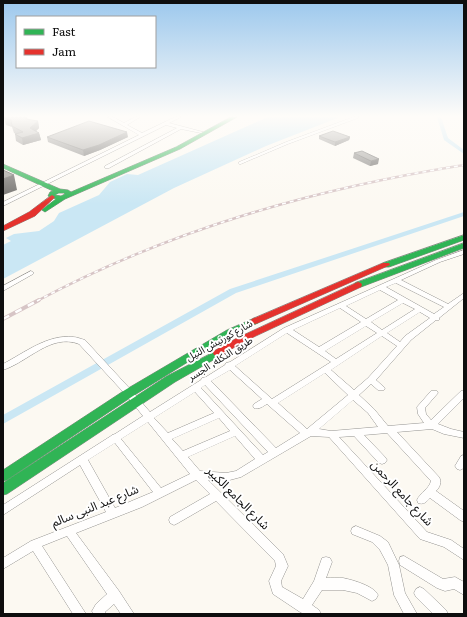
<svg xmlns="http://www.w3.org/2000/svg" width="467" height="617" viewBox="0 0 467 617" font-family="Literata,'Noto Sans Arabic',serif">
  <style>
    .water { fill: #cae7f4 }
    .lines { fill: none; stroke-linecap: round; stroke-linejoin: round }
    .canal { fill: #cae7f4; fill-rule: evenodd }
    .lane-casing { stroke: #959491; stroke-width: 3 }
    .street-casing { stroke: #959491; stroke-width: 1 }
    .fast-casing { stroke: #8c8a87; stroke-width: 1 }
    .jam-casing { stroke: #8c8a87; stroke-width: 1 }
    .lane { stroke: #fffefd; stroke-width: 2.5 }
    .street { fill: #fffefd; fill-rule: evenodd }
    .fast { fill: #30b455; fill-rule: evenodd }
    .jam { fill: #e5322d; fill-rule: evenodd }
    .rail-far1-casing { stroke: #d7c5c6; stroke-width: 2.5 }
    .rail-casing { stroke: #d7c5c6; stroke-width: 4 }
    .rail-far1 { stroke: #fff; stroke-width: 1.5; stroke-dasharray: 4; stroke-linecap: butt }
    .rail { stroke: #fff; stroke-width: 2.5; stroke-dasharray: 7; stroke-linecap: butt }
    .wall { fill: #888683 }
    .shaded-wall { fill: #6f6d6a }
    .building { fill: #9e9c98; stroke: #6f6d6a }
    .labels { text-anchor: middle; stroke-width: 4; stroke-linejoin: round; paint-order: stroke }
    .street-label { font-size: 10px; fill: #0e0e0e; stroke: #fff }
    .near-street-label { font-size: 12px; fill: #0e0e0e; stroke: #fff }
  </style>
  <rect width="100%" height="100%" fill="#fcf9f2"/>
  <!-- water -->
  <path class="water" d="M268,117H340L266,146L174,188L3,279V245L11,241L6,238L14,234L39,231L54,221L59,213L99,195L110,182L127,174L138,175Z"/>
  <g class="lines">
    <!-- canal -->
    <path class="canal" d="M437,117H441L448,138L464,150V154L444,140Z
      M464,212V216L236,293L3,424V415L230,289Z"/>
    <!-- lane casing -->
    <g class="lane-casing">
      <path id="lane" d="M240,163L287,143L357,117"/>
    </g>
    <!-- street casing -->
    <g class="street-casing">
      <path id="street" d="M108,117H113L124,123L135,117H140L127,125L142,133L175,117H181L169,123L203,132L201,133L181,129L109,168H105V166L177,128L166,125L3,206V202L139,135Z
        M464,250V254L440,262L401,280L448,304L464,293V298L439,318V320H436L411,340L376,380L385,388L384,390H378L371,384L359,395L374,409L388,426L424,423L418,414L417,407L431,391H437L438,393L425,408L426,414L431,420L461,391L464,390V398L438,424L451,429L464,432V438L444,434L432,429L397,432L439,477C442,482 440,487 436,491L464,511V522L460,520L430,498C426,502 424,505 418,503L417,500C420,493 429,489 431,481L387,433L364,435L385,457L387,460L385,463L382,464L379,463L354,436L339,437L427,532L451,540L464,549V560L444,547L420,539L329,437L311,436L241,477L226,481L208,480L283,554L288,566L281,581L282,587L303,599L314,581L322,558L326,557L330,558L332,562L326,578C332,578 338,578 343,578C353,580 374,586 378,595L376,599L372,601L357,593L343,590H322L312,605L319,610L321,614H304L300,612L273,594L269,581L276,566L275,561L216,501L178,523L174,525L170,523L169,520L170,517L210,494L196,480L142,507L76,533L119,591L134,614H121L114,604L105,612L106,614H93L92,611L96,604L107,594L67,536L42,546L86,614H73L33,551L3,569V558L31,541L106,512L80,465L3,515V505L111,436L112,435L115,434L143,416L126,395L79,344C51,333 28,362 3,370V364C24,353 48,334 73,337C77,337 81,339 85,340L132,391L150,412L201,380L202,378L206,377L225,365L226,363L230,362L284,328L436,260ZM396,283L444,307L434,314L386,287ZM380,290L398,300L366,319L346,306ZM403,303L415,309L382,330L371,322ZM340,308L361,322L319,347L293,330ZM420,312L430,318L405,336L400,342L387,333ZM366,326L377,333L336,359L325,351ZM287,333L331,362L272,399L235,366ZM382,336L397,346L368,378L354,390L331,370ZM230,370L262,399L254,404L253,406L254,408C259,410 263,406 267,404L300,433L276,448L211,381ZM325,373L348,395L307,429L278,403ZM205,385L268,452L263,455L201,388ZM195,392L214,413L168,433L154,418ZM353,400L368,413L378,427L331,431L319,429ZM219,418L230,431L183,451L172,439ZM148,422L190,474L161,488L121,439ZM235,436L255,459L236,471L226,473L200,471L188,457ZM115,443L153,492L115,508L88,460Z
        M31,271L34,273L33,274L3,291V286Z
        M464,455V468L460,470L457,469L455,466L461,456Z
        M356,526L380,536L388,542L399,565L405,593L417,614H404L394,595L388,565L380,550L372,542L352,534L351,531L352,528Z
        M404,556L443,579L455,577L464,582V595L454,589L445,591L437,588L400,565L399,561L400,557Z
        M420,587L424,589L446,610L448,614H433L416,597L414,593L416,589Z"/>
    </g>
    <!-- fast casing -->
    <g class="fast-casing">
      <path id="fast" d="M231,117H237L180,149L65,199L45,212L42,210L43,209L56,199L48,196L50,192L53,191L3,168V164L60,189L68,190L71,192L176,147ZM59,193H64L65,194L61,196L55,195Z
        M464,235V240L389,267H383L382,265L383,263Z
        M464,243V248L361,287H355L354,285L355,283Z
        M255,318L258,319L260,321L258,323L233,334L133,396L7,480L3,481V470L125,390L227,330Z
        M218,350L222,351L223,353L222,355L175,382L7,494L3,495V483L167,376Z"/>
    </g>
    <!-- jam casing -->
    <g class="jam-casing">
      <path id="jam" d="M52,195L55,197L54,198L35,216L3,231V226L29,212Z
        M383,263H389L390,265L258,323L255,324L250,321L252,319Z
        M358,282L361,283L362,285L361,287L243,342L222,355H214L213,353L214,351L237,338Z"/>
    </g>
    <!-- lane -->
    <use href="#lane" class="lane"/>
    <!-- street -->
    <use href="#street" class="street"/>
    <!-- fast -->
    <use href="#fast" class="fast"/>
    <!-- jam -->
    <use href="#jam" class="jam"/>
    <!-- rail-far1 casing -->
    <g class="rail-far1-casing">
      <path id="rail-far1" d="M37,301C172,229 314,189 464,165"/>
    </g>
    <!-- rail casing -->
    <g class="rail-casing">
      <path id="rail" d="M3,319L39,300"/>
    </g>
    <!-- rail-far1 -->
    <use href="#rail-far1" class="rail-far1"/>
    <!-- rail -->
    <use href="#rail" class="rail"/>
  </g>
  <!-- wall -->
  <path class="wall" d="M4,117H27L28,120L38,121L39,128L36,131L39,133L41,140L23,145L16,141L15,134H16L14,133L12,127L6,125Z
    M319,136L350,137L349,140L335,146L319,139Z
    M47,137H128L100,150L84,156L48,142Z
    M354,153L378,164L370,166L353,158Z"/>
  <!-- shaded-wall -->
  <path class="shaded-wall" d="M38,121L39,128L32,135L30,128Z
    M127,132L128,137L100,150L84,156L83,150Z
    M39,133L41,140L23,145L22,138Z
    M350,137L349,140L335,146V142Z
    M379,159L378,164L370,166L371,161Z
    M14,175L17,190L3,195V179Z"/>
  <!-- building -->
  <path class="building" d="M4,117H26V119L38,121L30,128L39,133L22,138L15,134L23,132L12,126L11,120L4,118Z
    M89,121L127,132L99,145L83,150L47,137Z
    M333,131L350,137L335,142L319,136Z
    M362,151L379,159L371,161L354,153Z
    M3,170L14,175L3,179Z"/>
  <!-- sky -->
  <linearGradient id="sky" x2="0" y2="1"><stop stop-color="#9cc8ed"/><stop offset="0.57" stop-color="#fefcf9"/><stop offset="1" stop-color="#fefcf9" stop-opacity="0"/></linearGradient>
  <rect width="467" height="204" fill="url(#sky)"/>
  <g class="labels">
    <!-- street labels -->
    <g class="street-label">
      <text transform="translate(219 340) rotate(-29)" y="4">شارع كورنيش النيل</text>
      <text transform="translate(220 358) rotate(-32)" y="4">طريق النكله, الجسر</text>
    </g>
    <!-- near-street labels -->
    <g class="near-street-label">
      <text transform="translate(402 493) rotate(47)" y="4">شارع جامع الرحمن</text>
      <text transform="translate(238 498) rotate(45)" y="4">شارع الجامع الكبير</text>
      <text transform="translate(95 506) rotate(-22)" y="4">شارع عبد النبى سالم</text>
    </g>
  </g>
  <!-- border -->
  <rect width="467" height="617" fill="none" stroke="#0e0e0e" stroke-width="8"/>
  <!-- legend -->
  <rect x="16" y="16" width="140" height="52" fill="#ffffff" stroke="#9f9f9f"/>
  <rect x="24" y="29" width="20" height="6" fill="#30b455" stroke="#9f9f9f"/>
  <text x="52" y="36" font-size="12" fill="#0e0e0e">Fast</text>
  <rect x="24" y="49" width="20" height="6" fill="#e5322d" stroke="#9f9f9f"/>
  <text x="52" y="56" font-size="12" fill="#0e0e0e">Jam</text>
</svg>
